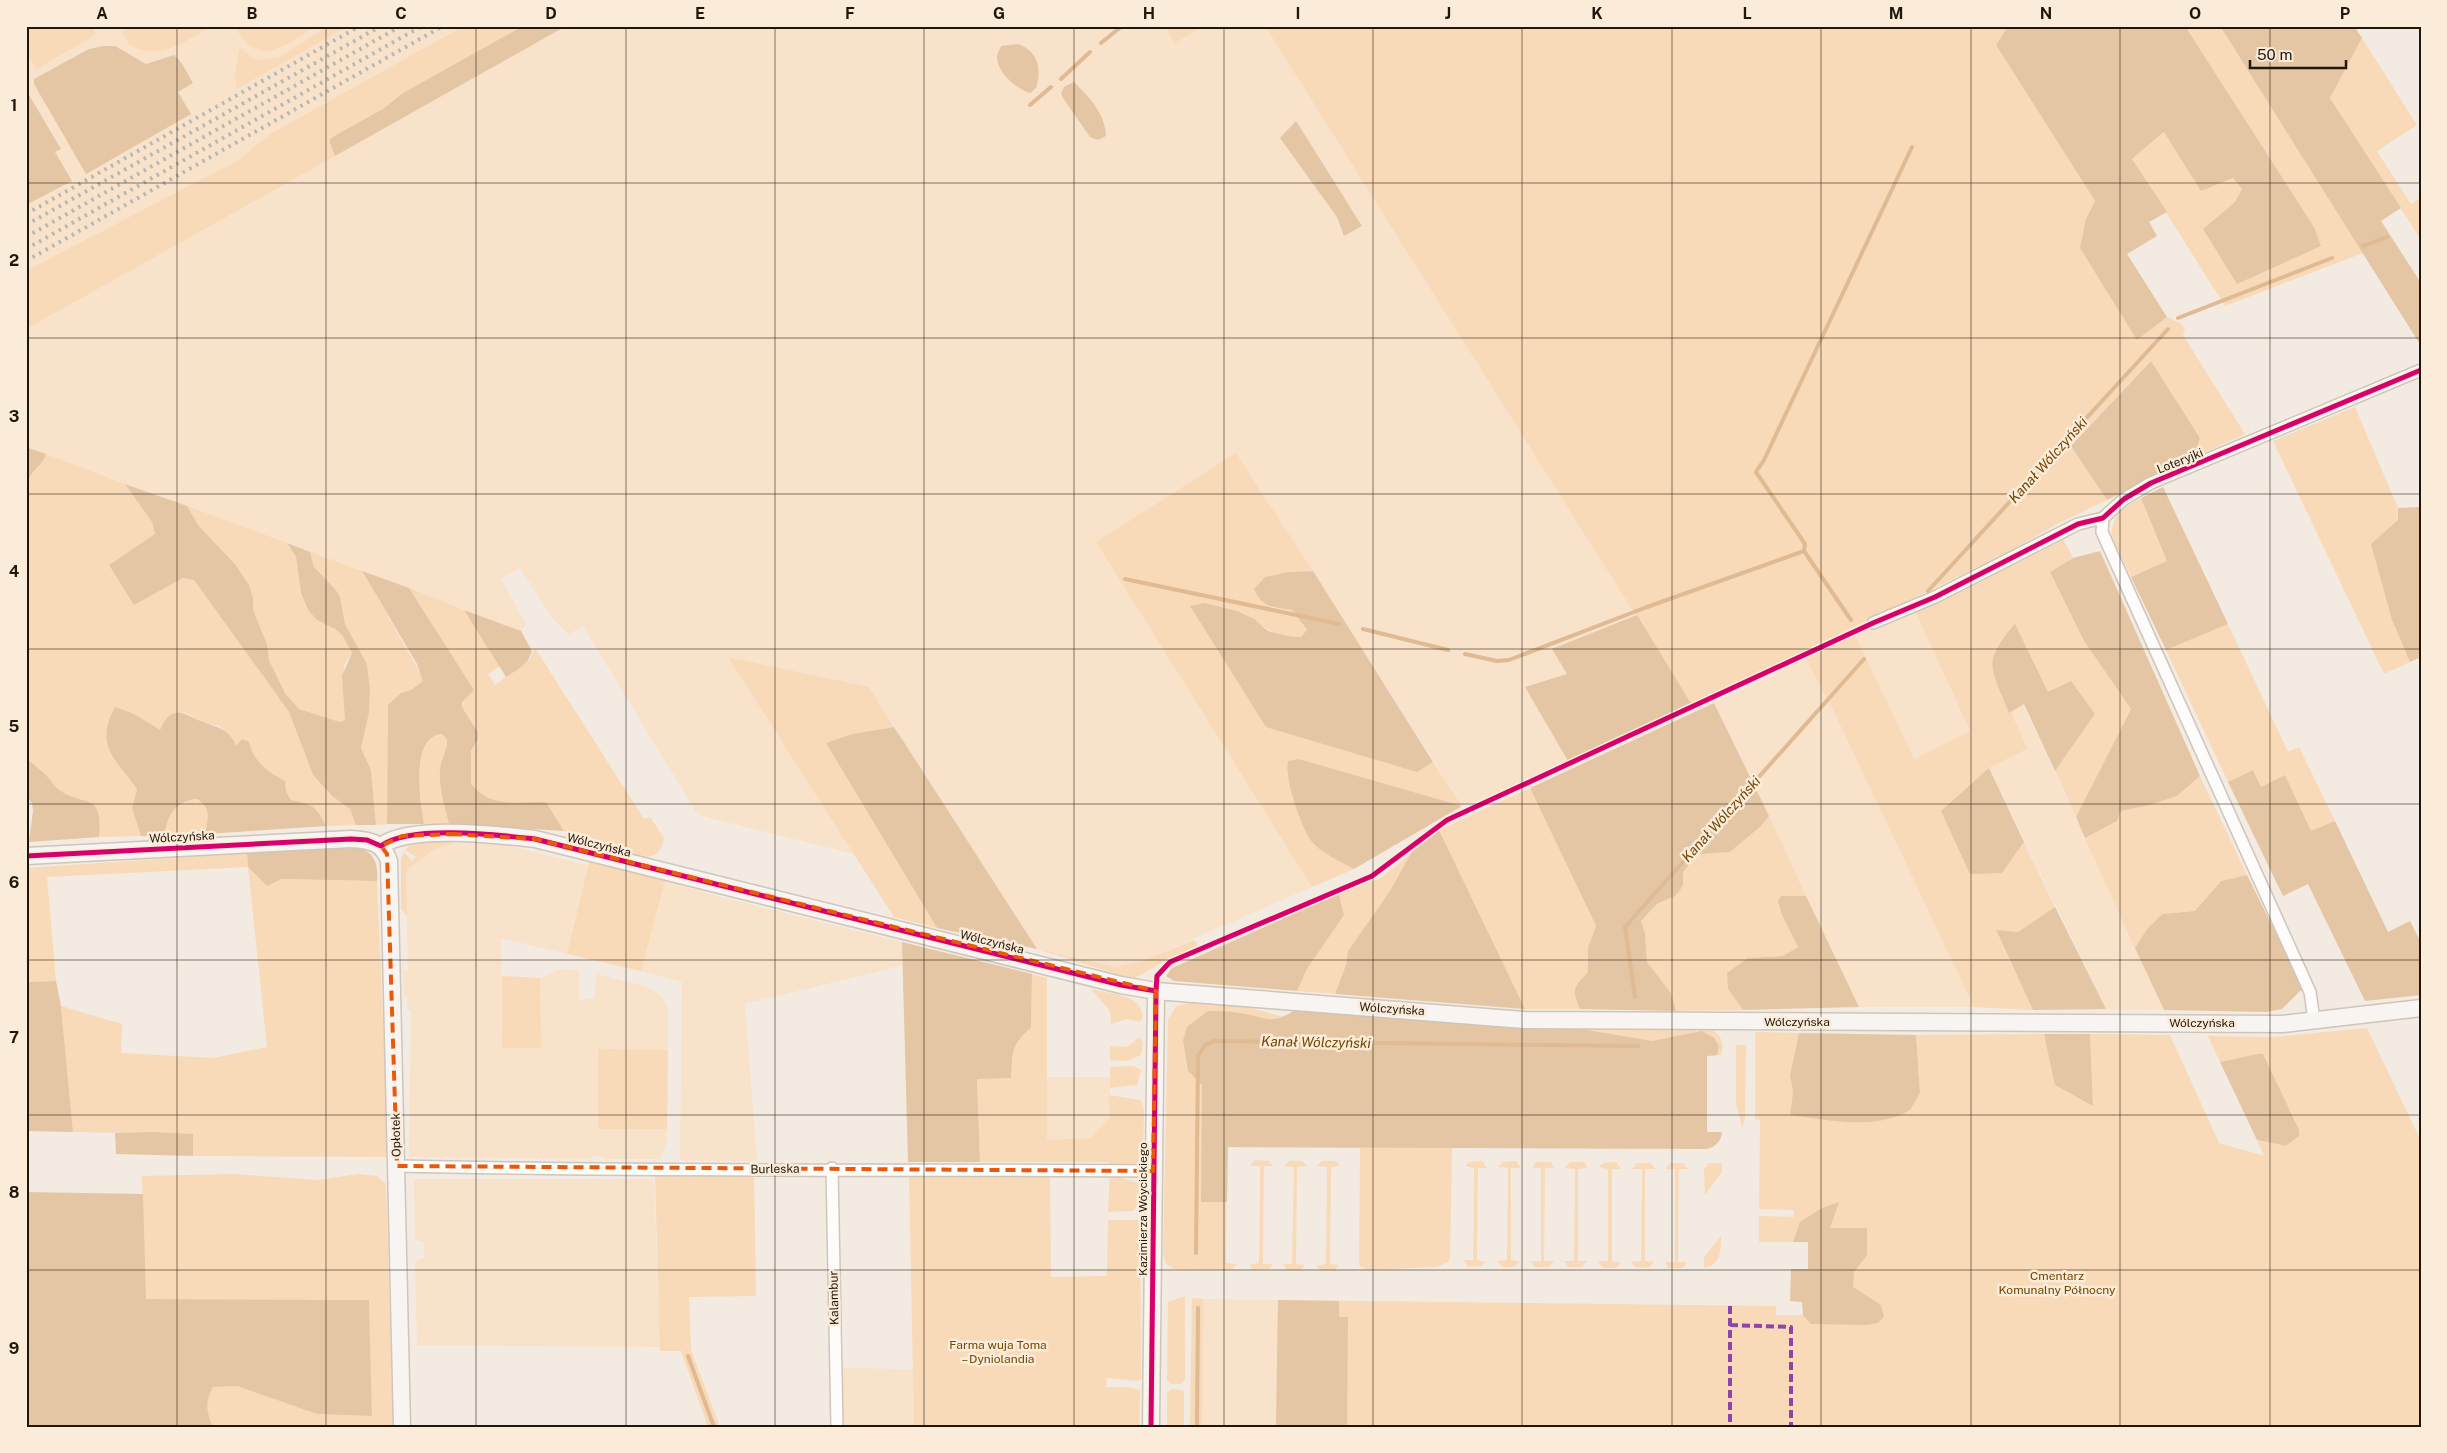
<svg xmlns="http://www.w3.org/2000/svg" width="2447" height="1453" viewBox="0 0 2447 1453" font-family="'Public Sans',sans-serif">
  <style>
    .built { fill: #f8e2ca }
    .green { fill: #f8dab8 }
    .forest { fill: #e4c6a4 }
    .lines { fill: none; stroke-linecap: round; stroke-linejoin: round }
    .stream { stroke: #dfba93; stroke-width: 4 }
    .street-casing { stroke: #cec5bb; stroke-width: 14 }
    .secondary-casing { stroke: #cec5bb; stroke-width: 19 }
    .street { stroke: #fdfcfa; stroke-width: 11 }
    .secondary { stroke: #f7f4f1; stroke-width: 16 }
    .rail { stroke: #b9b7b4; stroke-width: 4; stroke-dasharray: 2.5 5; stroke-linecap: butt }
    .quiet { stroke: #8e44ad; stroke-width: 4; stroke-dasharray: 8 4; stroke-linecap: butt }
    .cycleway-casing { stroke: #fbebd9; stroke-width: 8 }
    .cycleway { stroke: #d6006c; stroke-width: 5 }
    .marked { fill: none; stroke: #e8590c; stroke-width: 4; stroke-dasharray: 10 6; stroke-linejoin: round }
    .grid { fill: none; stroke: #20170c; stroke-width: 1; stroke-opacity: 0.55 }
    .labels { text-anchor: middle; stroke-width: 5; stroke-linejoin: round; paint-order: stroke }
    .street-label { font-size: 12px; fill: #20170c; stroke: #fbebd9 }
    .park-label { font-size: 12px; fill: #744700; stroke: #fbebd9 }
    .water-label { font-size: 14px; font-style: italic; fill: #724500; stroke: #fbebd9 }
    .neatline { fill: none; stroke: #20170c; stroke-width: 2 }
    .grid-label { font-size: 16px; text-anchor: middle; font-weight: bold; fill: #20170c }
  </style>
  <rect width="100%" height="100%" fill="#f3eae1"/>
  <!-- built -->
  <path class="built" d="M79,26H263L278,50L316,26H1164L1175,43L1203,26H1265L1692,705L1505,790L1462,806L1287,531L1236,453L1096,542L1312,887L1142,961L1115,967L1037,949L869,687L728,657L854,854L698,815L583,626L572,632L571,637L553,619L520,568L501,579L526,624L521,631L26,447V54Z
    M1915,611L1970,731L1914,759L1855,635Z
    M1806,659L1833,710L1974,1007H1859L1714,703Z
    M2023,704L2085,838L2164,1010L2106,1009L1989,768L2027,749L2009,713Z
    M452,843L501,844L588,865L567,954L501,938L502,1047L541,1048L540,978L556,971L564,969L579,971V1000L594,999L597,974L647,987L658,993L664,1000L668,1011L667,1141L660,1159H604L603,1157L592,1156L590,1159L409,1157L411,1010H407V998L404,996L403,970H408L406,873L408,869L433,850Z
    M664,880L713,895L902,942L904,965L745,1004L757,1161L680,1160L682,982L641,971Z
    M1046,1077H1110V1118L1090,1138L1047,1140Z
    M414,1179H654L660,1347L417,1345L415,1261L424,1258V1242L415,1239Z
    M1203,1299L1278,1300L1276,1427H1202Z
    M841,1368L913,1369L914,1427H842Z"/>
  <!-- green -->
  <path class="green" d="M26,26H92L96,34L37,69L26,53Z
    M128,26H211C189,39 165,58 139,49C130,46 125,41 123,33Z
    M235,26H316C286,45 258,71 235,26Z
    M328,26H348L237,89L235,77L239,49H242L255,60L278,58Z
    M464,26H523L403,93L383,109L336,135L330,143L335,156L26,329V271L237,161L272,133Z
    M1164,26H1203L1175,43Z
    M1265,26H2008L1996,45L2095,201L2086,219L2137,340L2167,317L2182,324L2185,330L2183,335L2245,434L2194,457L2200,438L2151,361L2071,446L2107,500L2055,525L2007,553L1692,705Z
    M2185,26H2220L2363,253L2225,306L2132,159L2165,132L2201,190L2234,178L2242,189L2235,202L2203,229L2314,227Z
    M2362,38L2417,125L2377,151L2411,204L2421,198V240L2330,98Z
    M2355,407L2398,508L2392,620L2410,662L2384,674L2273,441Z
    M1236,453L1313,571L1288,572L1270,607L1292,610L1307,631L1301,637C1280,636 1270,633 1254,619L1417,772L1433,762L1462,806L1299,759L1314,844L1354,869L1312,887L1096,542Z
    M46,454L125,484L152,522L155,535L109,565L134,604L183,578L194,580L289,712L313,775L332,796L350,809L356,825L326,826C316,807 312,804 291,800L286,791L285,781C267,771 254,762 249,742L236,747L220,726L205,723L184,712L160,730L113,756L137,789L132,808L141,836L99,837C104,788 82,809 57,788C53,785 51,780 47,776C41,770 33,764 26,758V487C30,469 43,468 46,454Z
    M2141,498L2168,561L2131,577L2111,535C2114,514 2122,507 2141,498Z
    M187,506L287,543L296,557L301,593L308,610L317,620L335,629L342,635L352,653L344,665L345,720L340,722L299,709L285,693L269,660L267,644L253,610V598L235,564L199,526Z
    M2063,539L2073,558L2050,572L2084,641L2131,709L2076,817L2055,771L2095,714L2048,693L2015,625C2001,640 1991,648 1993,670L2027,749L1989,768L2002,873L2024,842L2055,907L2018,932L1996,931L2033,1010L1974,1007L1833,710L1806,659L1855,635L1914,759L1970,731L1915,611L1993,575L2032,553Z
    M310,552L362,571L421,674L423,681L411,690L401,693L388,705L387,824L376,825L371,770L361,748L369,713L370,689L367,664L345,624L340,597L336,590L314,567Z
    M409,588L464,610L500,666L488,674L495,685L530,659L535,648L644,819L650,817L664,838C660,864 640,857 621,852L617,846L594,839L587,835L564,831L546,802C523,802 484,811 471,785C468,777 470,763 471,754C472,746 481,742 478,733C476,725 466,715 462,707L464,697L474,690Z
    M2228,624L2288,752L2299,747L2335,821L2311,832L2261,787L2253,770L2228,782L2166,650Z
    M728,657L869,687L894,727L852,734L826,743L937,928L894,917Z
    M443,734L447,739C448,750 441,758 440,769C438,786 445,807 449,824H424C420,801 410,737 443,734Z
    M2200,776L2247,875L2221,881L2195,911L2162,914L2147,929L2135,948L2085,838L2117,821L2121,811L2150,805L2177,796Z
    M1530,788L1596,926L1588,947V972C1573,987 1571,989 1580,1009H1525L1439,830Z
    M198,799C212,808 208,819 205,834L165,836C166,816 176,801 198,799Z
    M1769,816L1806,896H1781L1782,915L1798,947L1783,956L1748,958L1728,989L1743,1010L1676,1011L1671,993L1647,962L1645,933L1641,921L1657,904L1675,896L1683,885V872L1698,853L1730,852L1761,826Z
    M452,841V843L433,850L408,869L406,873L407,916L401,909V859L404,852L412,861L416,857L405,850L408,848L406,844L412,842Z
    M247,853L248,867L267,886L282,879L377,881L389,1157L193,1156V1134L73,1132L61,1006L122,1024L121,1053L213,1058L267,1047L248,867L47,877L56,981L26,982V868Z
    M1411,853L1390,891L1348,951L1346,965L1335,994L1297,991L1307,969L1344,915L1339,894L1381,878Z
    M589,862L665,880L641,971L567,954Z
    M1194,940L1198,945L1165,961L1133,979L1037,949L1115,967L1142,961Z
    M1032,974L1047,978V1140L1090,1138L1110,1118L1109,1095L1140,1100L1144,1109L1143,1160L1133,1165L1110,1166L1109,1162H980L977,1078H1011C1013,1053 1010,1045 1031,1028Z
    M502,976L540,978L541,1048H502Z
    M1091,989C1109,994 1146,994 1142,1020L1139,1022L1127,1019L1111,1024L1110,1011Z
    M1196,1001L1247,1007L1284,1017L1298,1008L1528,1027L1587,1030L1710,1029C1722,1035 1724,1043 1721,1055L1707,1056V1132H1722C1721,1142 1715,1147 1706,1149L1452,1147L1450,1258L1448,1262L1437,1267L1366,1270L1359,1265L1360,1148L1227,1147L1226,1263L1237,1264L1232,1269L1227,1270L1174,1269L1166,1264L1163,1253L1168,1020L1176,1006Z
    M2367,1028L2421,1141V1427H1276L1278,1300L1776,1306V1315H1803V1300L1791,1269H1808V1242H1759V1216L1793,1217L1794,1210L1759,1209L1760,1120L1755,1119V1032L1799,1033L1790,1075L1793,1092L1790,1115L1920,1093L1916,1035L2044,1034L2049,1052L2093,1106L2090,1034L2170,1035L2219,1143L2264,1156L2257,1140L2286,1146L2299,1136V1130L2257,1054L2220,1062L2208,1036L2272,1037Z
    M1138,1038L1141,1039L1143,1044L1141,1055L1127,1061L1110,1060V1046L1127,1047Z
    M1736,1045H1746L1745,1119L1742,1127L1736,1103Z
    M598,1049L668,1050L667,1129H598Z
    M1133,1066L1141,1070L1137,1085L1110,1088V1067Z
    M1255,1160L1269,1161L1273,1166H1264L1263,1264H1272L1270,1269L1253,1270L1249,1265L1259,1263L1260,1166H1250Z
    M1289,1161H1302L1307,1166L1297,1167L1296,1264L1305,1265L1300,1271L1287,1270L1283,1264H1292L1294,1167L1284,1166Z
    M1322,1161H1336L1340,1166L1331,1167L1330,1264L1339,1265L1335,1271L1320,1270L1316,1266L1326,1264L1327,1167L1317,1166Z
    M1482,1161L1487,1168H1478L1477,1260L1486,1262L1481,1266L1468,1267L1464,1260H1473L1474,1168L1465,1166L1469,1162Z
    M1516,1161L1521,1168H1511V1260L1520,1262L1515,1267H1502L1497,1261L1507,1260L1508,1168L1498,1167L1503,1162Z
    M1536,1162H1551L1554,1168H1545L1544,1261H1554L1549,1267H1534L1531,1261H1541V1168H1532Z
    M1570,1162H1584L1588,1168L1578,1169V1261H1587L1582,1267H1568L1564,1261H1574L1575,1169L1565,1168Z
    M1616,1162L1621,1169H1612V1261L1621,1263L1616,1268H1603L1598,1261H1608V1169L1599,1167L1603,1163Z
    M1637,1163H1651L1655,1169H1645V1261L1654,1262L1649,1268L1635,1267L1631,1262L1641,1261L1642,1169H1632Z
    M1670,1163H1683L1688,1169H1679L1678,1262H1687L1683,1268H1668L1665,1262H1675V1169H1666Z
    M1709,1163H1722V1172L1705,1195L1704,1169Z
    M754,1173L756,1296L689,1297L691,1350L720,1427H708L681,1351H660L655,1174Z
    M233,1174L319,1180L358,1174L377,1176L386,1184L393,1427H213C206,1411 205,1402 213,1387L237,1386L317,1414L372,1416L369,1300L145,1299L142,1176Z
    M909,1174H1050L1051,1277L1107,1276L1108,1220H1140L1141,1379L1138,1381L1107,1378L1106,1387H1127L1140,1390L1139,1427H914Z
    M1110,1175L1139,1183C1145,1193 1141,1203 1133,1211L1108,1212Z
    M1721,1236C1721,1250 1721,1265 1704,1268V1257Z
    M1185,1296V1380L1181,1384H1171L1167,1380L1168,1302Z
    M1192,1298L1203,1299L1202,1427H1190Z
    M1172,1389L1182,1390L1184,1392V1427H1167V1392Z"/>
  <!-- forest -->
  <path class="forest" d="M523,26H566L335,156L330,143V139L336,135L383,109L403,93Z
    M2008,26H2185L2314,227L2321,246L2237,284L2203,229L2235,202L2242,189L2233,178L2201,191L2164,132L2132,159L2167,212L2149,222L2157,236L2127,254L2167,317L2137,340L2080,248L2086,219L2095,201L1996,45Z
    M2220,26H2354L2362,38L2330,98L2401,208L2381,221L2421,283V346Z
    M1018,44C1038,51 1042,69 1036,88L1030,93C1017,89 997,73 997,57C997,54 1000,49 1001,46Z
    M104,46H115L146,64L174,55L181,62L193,83L178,92L191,114L86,174L34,84V79L89,49Z
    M1074,82C1089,97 1105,113 1106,136L1098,140L1090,137L1063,98L1061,93L1065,86Z
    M26,90L61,149L55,152L72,181L26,205Z
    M1296,121L1362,226L1344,236L1337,217L1280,138Z
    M2151,361L2200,438L2194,457L2107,500L2071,446Z
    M26,447L46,454C43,467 30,469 26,487Z
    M125,484L187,506L199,526L235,564L249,585L253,598V610L267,644L269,660L285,693L299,709L340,722L345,720L342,676L352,653L342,635L335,629L317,620L308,610L301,593L296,557L287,543L310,552L314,567L336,590L340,597L345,624L367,664L370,689L369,713L361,748L371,770L376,825H356L350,809L332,796L313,775L289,712L194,580L183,578L134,605L109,565L155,534L152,522Z
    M2163,487L2228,624L2166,650L2131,577L2167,561L2141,498Z
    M2421,507V657L2410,662L2392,620L2371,544L2398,520V508Z
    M2100,551L2200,776L2177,796L2150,805L2121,811L2117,821L2085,838L2076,817L2131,709L2084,641L2050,572L2073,558Z
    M362,571L409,588L474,690L462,702V707L478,732V740L471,751V784C491,809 517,801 546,802L564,831L449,824C445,807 438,786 440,769C441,758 448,750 447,739L442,734C410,737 420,801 424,824H387L388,705L401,693L411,690L423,681L417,664Z
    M1313,571L1433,762L1417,772L1266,727L1190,606L1205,603L1237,611L1254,619L1268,631L1287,636L1301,637L1307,630L1292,610C1274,607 1263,609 1254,589L1265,577L1288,572Z
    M464,610L521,631L532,651C528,665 518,669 506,677Z
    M1637,615L1692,705L1568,761L1525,687L1567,674L1552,649Z
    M2015,624L2048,692L2071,681L2095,714L2055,771L2024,704L2009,713C1992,668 1980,663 2015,624Z
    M1714,703L1769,816L1761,826L1730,852L1698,854L1683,872V885L1680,890L1675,896L1657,904L1641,921L1645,933L1647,962L1671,993L1676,1011L1580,1009C1571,989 1573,988 1588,972V947L1596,926L1530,788Z
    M115,707L134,714L160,730C173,701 185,716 206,723C220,728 230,731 236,746L242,739L249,742C254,762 267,771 285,781L286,791L291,800C312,804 316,806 326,826L205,834C208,819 212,808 197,799C176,801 166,816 165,836H141L132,808L137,789C115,758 94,746 115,707Z
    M894,727L902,739L1037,949L937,928L826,743L852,734Z
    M26,758C33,764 41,770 47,776C51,780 53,785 57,788C82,809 104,788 99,837L29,842L33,811L32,804L26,795Z
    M1299,759L1462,806L1354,869C1341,862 1324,854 1314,844C1302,832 1284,778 1288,761Z
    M1989,768L2024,842L2002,873L1970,874L1941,811Z
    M2253,770L2261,787L2285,775L2311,831L2335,821L2388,932L2410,921L2421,943V995L2365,1001L2308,884L2283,896L2228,782Z
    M1439,830L1525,1009L1335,994L1346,965L1348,951L1390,891L1411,853Z
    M361,848C376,855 378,865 377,881L282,879L267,886L248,867L247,853Z
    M2247,875L2303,988L2282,1009L2267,1012L2164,1010L2135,948L2147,929L2162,914L2195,911L2221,881Z
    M1339,894L1344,915L1307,969L1297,991L1174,981L1166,976L1172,968Z
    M1781,896H1806L1859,1007L1743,1010L1728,989L1727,973L1748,958L1783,956L1798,947L1782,915L1778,901Z
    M2055,907L2106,1009L2033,1010L1996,930L2018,932Z
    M902,942L1032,974L1031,1028C1010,1045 1013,1053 1011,1078L977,1079L980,1162H908Z
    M56,981L61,1006L73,1132L26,1131V982Z
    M1298,1008L1528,1027L1587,1030L1652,1041L1702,1031L1714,1038L1719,1046L1717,1055L1707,1056V1132H1722C1721,1142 1715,1147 1706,1149L1228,1147L1227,1202H1201L1202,1085L1188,1071L1183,1040L1187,1027L1208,1011C1218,1011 1229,1011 1239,1013C1268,1017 1270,1027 1298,1008Z
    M1799,1033L1916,1035L1920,1093L1910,1110C1874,1131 1829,1120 1790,1115L1793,1092L1790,1075Z
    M2044,1034H2090L2093,1106L2055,1085Z
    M2257,1054H2263L2299,1130V1136L2286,1146L2257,1140L2220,1062Z
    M154,1132L193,1134V1156L116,1154L115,1133Z
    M26,1192L143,1194L146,1299L369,1300L372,1416L317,1414L237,1386L213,1387C205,1402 206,1411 213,1427H26Z
    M1839,1202L1830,1228H1867V1255L1854,1272L1853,1287L1881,1305L1884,1317L1878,1323L1867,1325L1811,1324L1803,1315L1802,1302L1790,1301L1791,1269H1808V1242H1793L1800,1222L1822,1208Z
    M1278,1300L1339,1301V1317H1348L1347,1427H1276Z"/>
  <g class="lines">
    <!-- stream -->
    <path class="stream" d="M1101,43L1122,26
      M1061,79L1090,52
      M1030,105L1051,87
      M2363,246L2387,237
      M2178,318L2332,258
      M1125,579L1339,624
      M1928,591L2168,329
      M1851,620L1804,551L1805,544L1756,472L1764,460L1912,147
      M1363,629L1448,650
      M1465,654L1497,661L1509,660L1647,607L1804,551
      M1635,997L1625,927L1864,659
      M1196,1253L1198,1056L1205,1045L1214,1041L1638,1046
      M688,1356L714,1427
      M1197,1427L1198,1308"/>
    <!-- street casing -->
    <g class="street-casing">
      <path id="street" d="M2103,518L2102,532L2310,992L2314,1020
        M1873,623L1935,597L2078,524L2103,518L2124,499L2151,483L2421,370
        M397,1166C649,1172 901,1169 1153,1171
        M832,1168L837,1427"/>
    </g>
    <!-- secondary casing -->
    <g class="secondary-casing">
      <path id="secondary" d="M381,846C409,824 499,835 535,839L1121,985L1156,991L1524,1020L2283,1024L2421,1008
        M26,856L351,839C369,840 383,842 389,861L402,1427
        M1151,1427L1156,991"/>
    </g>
    <!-- street -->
    <use href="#street" class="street"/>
    <!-- secondary -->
    <use href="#secondary" class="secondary"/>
    <!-- rail -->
    <path class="rail" d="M26,214L360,26
      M26,225L381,26
      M26,237L401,26
      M26,249L422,26
      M26,261L443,26"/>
    <!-- quiet -->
    <path class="quiet" d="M1730,1306V1427
      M1730,1325L1791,1327V1427"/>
    <!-- cycleway casing -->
    <g class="cycleway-casing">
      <path id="cycleway" d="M26,856L351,839L367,840L381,846C409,824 499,835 535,839L1121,985L1156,991
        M1151,1427L1156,991L1157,976L1170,962L1372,876L1447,820L1873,623L1935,597L2078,524L2103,518L2124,499L2151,483L2421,370"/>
    </g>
    <!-- cycleway -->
    <use href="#cycleway" class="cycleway"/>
  </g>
  <!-- marked area -->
  <path class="marked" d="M452,834L535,839L1156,991L1153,1171L397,1166L387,854L381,846L402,836Z"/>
  <!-- grid -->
  <path class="grid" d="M177,26V1427M326,26V1427M476,26V1427M626,26V1427M775,26V1427M924,26V1427M1074,26V1427M1224,26V1427M1373,26V1427M1522,26V1427M1672,26V1427M1821,26V1427M1971,26V1427M2120,26V1427M2270,26V1427M26,183H2421M26,338H2421M26,494H2421M26,649H2421M26,804H2421M26,960H2421M26,1115H2421M26,1270H2421"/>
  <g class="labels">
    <!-- street labels -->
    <g class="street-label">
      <text transform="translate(2180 461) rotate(-22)" y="4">Loteryjki</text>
      <text transform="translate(182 837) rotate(-3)" y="4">Wólczyńska</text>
      <text transform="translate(599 845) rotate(14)" y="4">Wólczyńska</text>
      <text transform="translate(992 942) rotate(14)" y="4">Wólczyńska</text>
      <text transform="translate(1392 1009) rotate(4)" y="4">Wólczyńska</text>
      <text x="1797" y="1026">Wólczyńska</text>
      <text x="2202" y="1027">Wólczyńska</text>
      <text transform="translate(396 1135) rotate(-91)" y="4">Opłotek</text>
      <text transform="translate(775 1169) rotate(-1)" y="4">Burleska</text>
      <text transform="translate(1143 1209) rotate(-90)" y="4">Kazimierza Wóycickiego</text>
      <text transform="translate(834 1298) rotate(-91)" y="4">Kalambur</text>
    </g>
    <!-- park labels -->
    <g class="park-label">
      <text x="2057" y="1280">Cmentarz<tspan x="2057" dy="14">Komunalny Północny</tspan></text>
      <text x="998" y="1349">Farma wuja Toma<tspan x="998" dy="14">– Dyniolandia</tspan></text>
    </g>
    <!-- water labels -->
    <g class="water-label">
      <text transform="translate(2048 460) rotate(-48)" y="5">Kanał Wólczyński</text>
      <text transform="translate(1721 819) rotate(-48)" y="5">Kanał Wólczyński</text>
      <text transform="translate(1316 1042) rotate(1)" y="5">Kanał Wólczyński</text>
    </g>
  </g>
  <!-- border -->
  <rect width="2447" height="1453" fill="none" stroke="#fbebd9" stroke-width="55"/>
  <!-- scale -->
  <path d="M2250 60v8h96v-8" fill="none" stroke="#20170c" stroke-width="2.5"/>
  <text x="2257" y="60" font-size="15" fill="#20170c" stroke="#fbebd9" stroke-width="4" paint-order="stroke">50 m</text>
  <rect x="28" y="28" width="2392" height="1398" class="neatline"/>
  <g class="grid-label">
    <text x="102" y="19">A</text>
    <text x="252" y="19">B</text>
    <text x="401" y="19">C</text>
    <text x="551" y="19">D</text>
    <text x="700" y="19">E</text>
    <text x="850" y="19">F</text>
    <text x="999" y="19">G</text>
    <text x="1149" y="19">H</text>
    <text x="1298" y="19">I</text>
    <text x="1448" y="19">J</text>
    <text x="1597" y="19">K</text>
    <text x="1747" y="19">L</text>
    <text x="1896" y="19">M</text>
    <text x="2046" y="19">N</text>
    <text x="2195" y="19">O</text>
    <text x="2345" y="19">P</text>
    <text x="14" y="111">1</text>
    <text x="14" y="266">2</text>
    <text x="14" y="422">3</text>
    <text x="14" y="577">4</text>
    <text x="14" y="732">5</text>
    <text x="14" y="888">6</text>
    <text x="14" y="1043">7</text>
    <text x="14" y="1198">8</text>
    <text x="14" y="1354">9</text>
  </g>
</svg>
